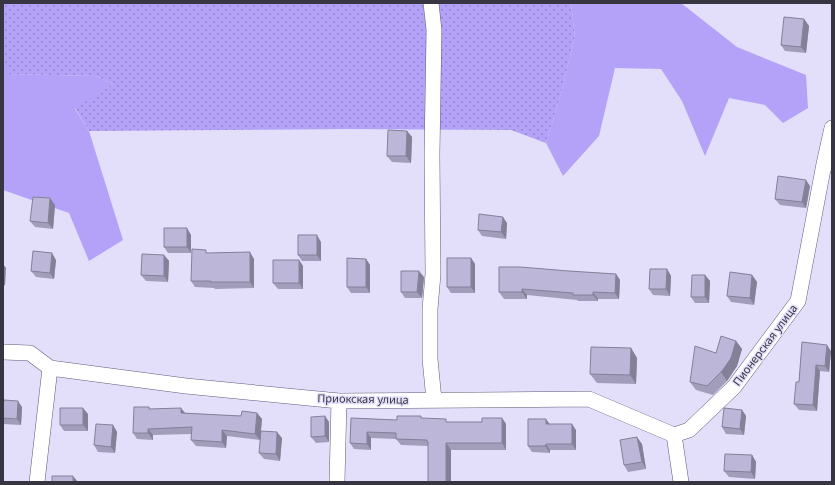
<svg xmlns="http://www.w3.org/2000/svg" width="835" height="485" viewBox="0 0 835 485" font-family="'Noto Sans',sans-serif">
  <style>
    .grass { fill: #b4a2f8 }
    .park { fill: url(#park-dots) }
    .lines { fill: none; stroke-linecap: round; stroke-linejoin: round }
    .minor-casing { stroke: #625c7a; stroke-width: 16 }
    .minor { stroke: #fff; stroke-width: 15 }
    .wall { fill: #a29dbb }
    .shaded-wall { fill: #848098 }
    .building { fill: #bcb7d9; stroke: #848098 }
    .labels { text-anchor: middle; stroke-width: 3; stroke-linejoin: round; paint-order: stroke }
    .street-label { font-size: 11px; fill: #373542; stroke: #e3defa }
  </style>
  <defs>
    <pattern id="park-dots" width="8" height="8" patternUnits="userSpaceOnUse"><rect width="8" height="8" fill="#b4a2f8"/><path d="M2 2h.1M6 6h.1" fill="none" stroke="#9385ca" stroke-width="1.8" stroke-linecap="round"/></pattern>
  </defs>
  <rect width="100%" height="100%" fill="#e3defa"/>
  <!-- grass -->
  <path class="grass" d="M571,3H681L737,47L806,75L808,108L783,123L765,105L729,98L705,156L682,101L661,69L615,68L599,136L563,176L546,143L561,94L575,36Z
    M3,57L9,74L96,76L113,84L75,109L89,131L123,240L89,261L69,213L3,190Z"/>
  <!-- park -->
  <path class="park" d="M3,3H571L575,36L561,94L546,143L511,130L349,129L89,131L75,108L113,84L96,76L8,74L3,57Z"/>
  <g class="lines">
    <!-- minor casing -->
    <g class="minor-casing">
      <path id="minor" d="M431,3L434,30L432,154L433,274L430,309V359L434,400
        M824,164L832,128
        M3,352L30,353L50,368L186,386L339,401L589,399L674,435
        M674,435L689,430L734,387L798,301L824,164L832,163
        M674,435L681,482
        M37,482L50,368
        M337,482L339,401"/>
    </g>
    <!-- minor -->
    <use href="#minor" class="minor"/>
  </g>
  <!-- wall -->
  <path class="wall" d="M804,19L809,26L806,53L785,51L781,45Z
    M407,131L412,137L411,163L392,162L387,156Z
    M810,186L806,208L780,205L775,199Z
    M55,205L53,229L35,227L30,221Z
    M507,223L506,239L482,236L478,230Z
    M191,235V253H168L164,247Z
    M321,242V261H302L298,255Z
    M209,253L254,259V288L215,289L214,288L195,287L191,281Z
    M164,255L169,261L168,282L146,281L141,275Z
    M471,258L475,264V293H451L447,287Z
    M366,259L370,265V293H351L347,287Z
    M56,260L54,279L36,277L31,271Z
    M299,260L303,266V289H278L273,283Z
    M667,269L671,276L670,296L653,295L649,289Z
    M569,271L616,274L620,280L619,299H598V301H578L577,300L527,295V299H504L499,292Z
    M705,275L710,281L709,303H695L691,297Z
    M752,275L757,282L754,305L731,302L727,296Z
    M424,277L422,298H405L401,292Z
    M736,341L742,349L737,366L727,381L713,395L696,390L690,382L716,353Z
    M802,342L831,351L829,372L820,371L817,411L799,410L794,404L799,382Z
    M631,348L637,358L636,384L597,383L590,374Z
    M3,402L22,407L21,425L3,424Z
    M149,407L150,409L185,413L241,416L257,413L262,419L260,440L227,436L226,448L196,446L191,440L192,434L153,435V440L137,439L133,433Z
    M742,410L746,416L744,435L726,434L722,427Z
    M88,414V431H64L60,425Z
    M325,416L329,422V442L316,443L311,437Z
    M351,418L397,420L422,418L448,422H482L502,418L506,424V450H451V482L428,446L401,445L396,439L371,438V450L354,449L350,443Z
    M549,424L576,430V450H550V453L532,452L528,446Z
    M113,425L117,432L115,453L98,452L94,445Z
    M282,438L280,461L264,459L259,453Z
    M642,444L646,469L628,472L624,465Z
    M752,455L756,462L755,479L729,477L724,471Z"/>
  <!-- shaded-wall -->
  <path class="shaded-wall" d="M804,19L809,26L806,53L801,47Z
    M407,131L412,137L411,163L406,156Z
    M806,180L810,186L806,208L802,202Z
    M50,198L55,205L53,229L48,223Z
    M503,217L507,223L506,239L501,232Z
    M187,228L191,235V253L187,247Z
    M317,235L321,242V261L317,255Z
    M250,252L254,259V288L250,282Z
    M52,253L56,260L54,279L50,273Z
    M164,255L169,261L168,282L164,276Z
    M471,258L475,264V293L471,287Z
    M366,259L370,265V293L366,287Z
    M299,260L303,266V289L299,283Z
    M3,264L6,268L5,286L3,283Z
    M667,269L671,276L670,296L666,289Z
    M419,271L424,277L422,298L417,292Z
    M616,274L620,280L619,299L615,293Z
    M705,275L710,281L709,303L705,297Z
    M752,275L757,282L754,305L750,298Z
    M522,289L527,295V299L522,292Z
    M593,292L598,299V301L593,295Z
    M736,341L742,349L737,366L727,381L721,372Z
    M827,345L831,351L829,372L825,366Z
    M631,348L637,358L636,384L630,375Z
    M816,365L820,371L817,411L813,405Z
    M18,401L22,407L21,425L17,419Z
    M83,408L88,414V431L83,425Z
    M181,408L186,414L181,413Z
    M742,410L746,416L744,435L740,429Z
    M257,413L262,419L260,440L255,434Z
    M325,416L329,422V442L325,436Z
    M502,418L506,424V450L502,443Z
    M546,419L551,426L546,424Z
    M572,424L576,430V450L572,444Z
    M113,425L117,432L115,453L111,447Z
    M148,429L153,435V440L148,433Z
    M222,430L227,436L226,448L222,442Z
    M277,432L282,438L280,461L276,454Z
    M367,432L371,438V450L367,444Z
    M637,437L642,444L646,469L642,462Z
    M446,443L451,450V482H446Z
    M546,444L550,450V453L545,446Z
    M752,455L756,462L755,479L751,472Z
    M73,476L78,482H73Z"/>
  <!-- building -->
  <path class="building" d="M784,17L804,19L801,47L781,45Z
    M388,130L407,131L406,156H387Z
    M778,176L806,180L802,202L775,199Z
    M33,197L50,198L48,223L30,221Z
    M479,214L503,217L501,232L478,230Z
    M164,228H187V247H164Z
    M298,235H317V255H298Z
    M192,249L206,250V253L250,252V282H211V281H191Z
    M33,251L52,253L50,273L31,271Z
    M142,254L164,255V276L141,275Z
    M347,258L366,259V287H347Z
    M447,258H471V287H447Z
    M273,260H299V283H273Z
    M499,267H520L569,271L616,274L615,293L593,292V295H573V293L522,289V292H499Z
    M650,269H667L666,289H649Z
    M401,271H419L417,292H401Z
    M730,272L752,275L750,298L727,296Z
    M692,275H705V297H691Z
    M721,336L736,341L731,358L725,367L721,372L707,386L690,382L695,346L716,353Z
    M802,342L827,345L825,366L816,365L813,405L794,404L796,382H799Z
    M591,347L631,348L630,375L590,374Z
    M4,400L18,401L17,419L3,418V402H4Z
    M134,407H149V409L181,408V413L241,416L242,411L257,413L255,434L222,430V442L191,440L192,427L148,429V433H133Z
    M60,408H83V425H60Z
    M724,408L742,410L740,429L722,427Z
    M325,416V436L311,437V417Z
    M397,416H421V418L446,419V422H482V418H502V443H446V482H428V442H427V440L396,439V433L367,432V444L350,443L351,418L397,420Z
    M528,419H546V424H572V444H546L545,446H528Z
    M96,424L113,425L111,447L94,445Z
    M261,431L277,432L276,454L259,453Z
    M637,437L642,462L624,465L620,440Z
    M725,454L752,455L751,472L724,471Z
    M52,476H73V482H52Z"/>
  <g class="labels">
    <!-- street labels -->
    <g class="street-label">
      <text transform="translate(765 345) rotate(-53)" y="4">Пионерская улица</text>
      <text transform="translate(363 399) rotate(1)" y="4">Приокская улица</text>
    </g>
  </g>
  <!-- border -->
  <rect width="835" height="485" fill="none" stroke="#373542" stroke-width="8"/>
</svg>
